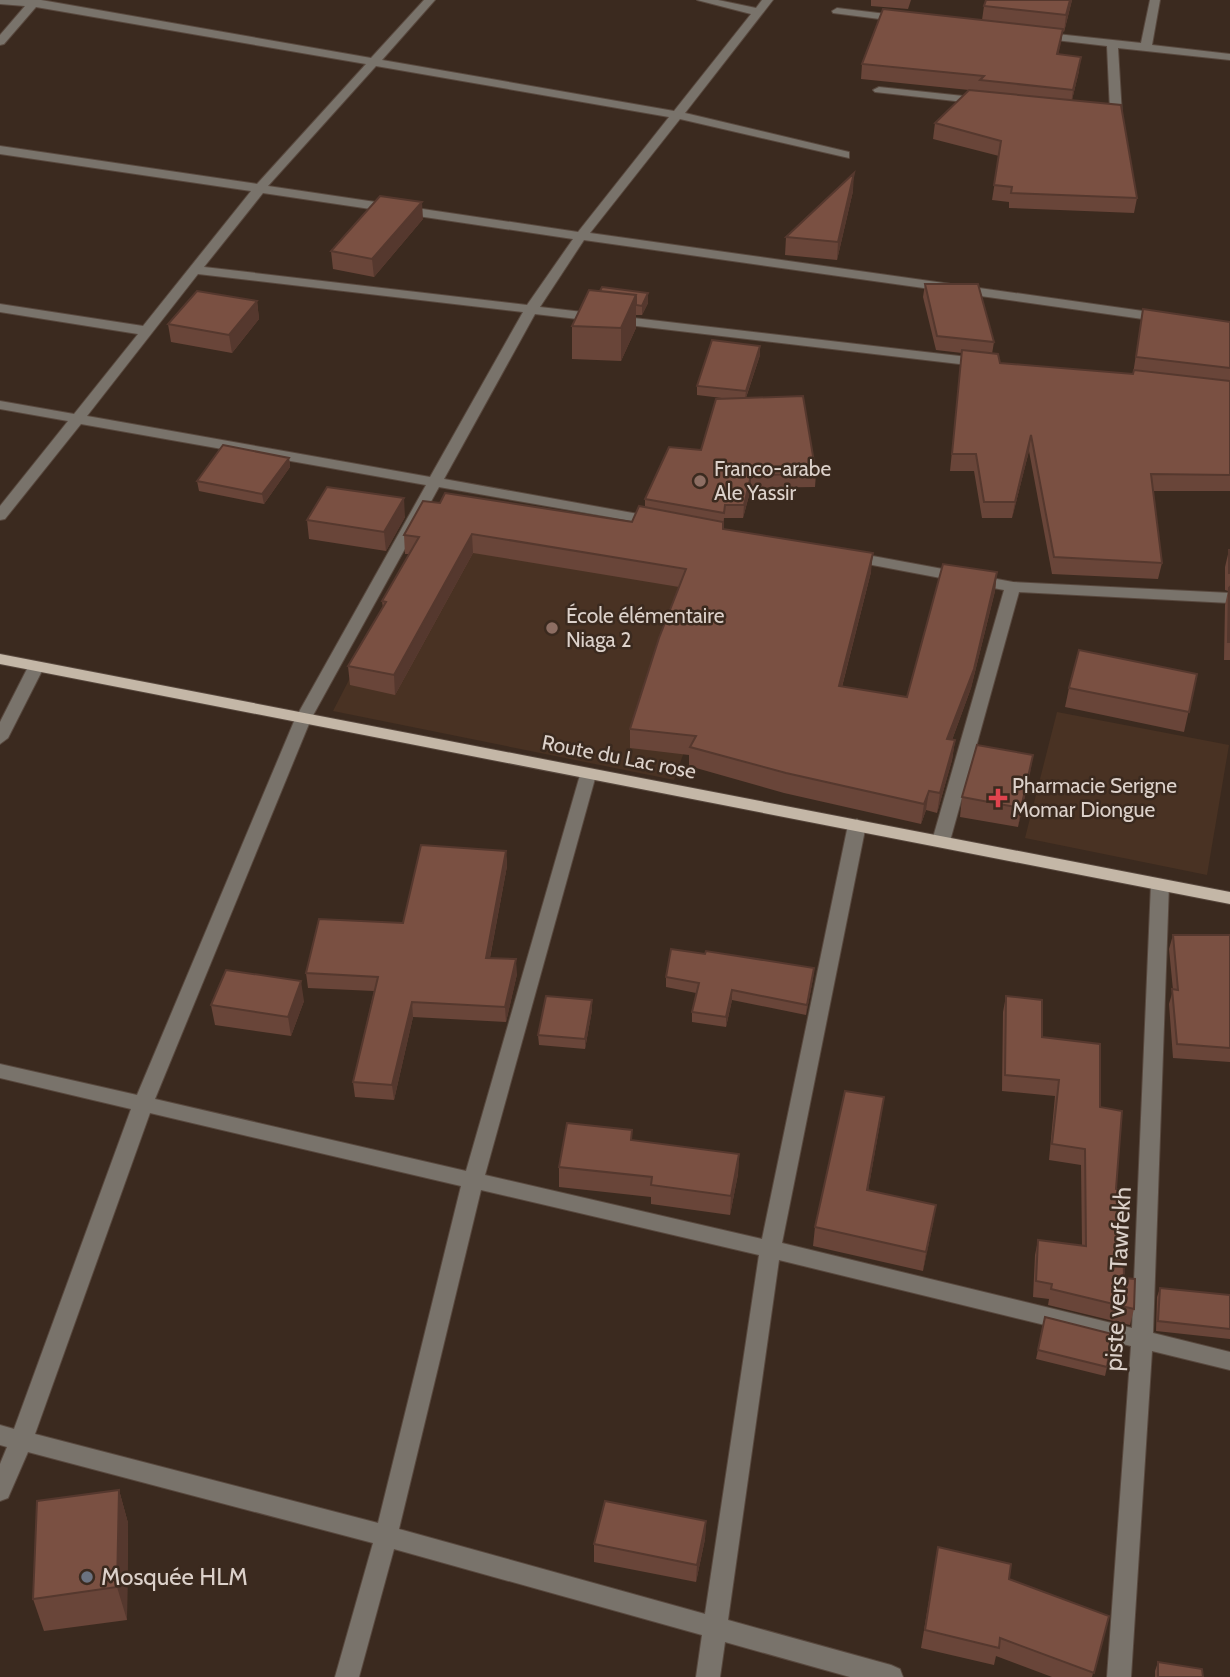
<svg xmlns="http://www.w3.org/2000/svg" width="1230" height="1677" viewBox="0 0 1230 1677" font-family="Cabin,sans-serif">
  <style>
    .built { fill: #493223 }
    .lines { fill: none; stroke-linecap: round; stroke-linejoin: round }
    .minor-casing { stroke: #58483e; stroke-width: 2 }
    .major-casing { stroke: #58483e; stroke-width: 2 }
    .minor { fill: #79736b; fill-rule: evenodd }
    .major { fill: #c4b7a7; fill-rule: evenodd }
    .wall { fill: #694539 }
    .shaded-wall { fill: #55382e }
    .building { fill: #7a5042; stroke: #55382e; stroke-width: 2 }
    .education-dot { fill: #8d6e63; stroke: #3b2a1f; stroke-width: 2.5 }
    .health-dot { fill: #e0444e; stroke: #3b2a1f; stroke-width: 2.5 }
    .worship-dot { fill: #6b7280; stroke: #3b2a1f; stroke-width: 2.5 }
    .labels { text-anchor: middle; stroke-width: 5; stroke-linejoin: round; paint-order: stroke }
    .poi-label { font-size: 21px; fill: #dcd1ca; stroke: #3b2a1f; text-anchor: start }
    .street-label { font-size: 21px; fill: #dcd1ca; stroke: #3b2a1f }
    .near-street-label { font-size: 24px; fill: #dcd1ca; stroke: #3b2a1f }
    .near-poi-label { font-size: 24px; fill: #dcd1ca; stroke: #3b2a1f; text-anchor: start }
  </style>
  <rect width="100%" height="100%" fill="#3b2a1f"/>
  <!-- built -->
  <path class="built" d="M443,497L758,546L674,780L333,711Z
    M1057,712L1229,745L1207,875L1025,838Z"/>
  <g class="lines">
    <!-- minor casing -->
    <g class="minor-casing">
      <path id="minor" d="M0,0H41L371,58L424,0H435L382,60L674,111L751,14L697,0H718L756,8L762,0H773L685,113L849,152V158L680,119L590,233L1164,314L1171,318L1164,322L584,240L540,307L985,359L992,363L985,367L535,314L444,479L655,517L662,521L655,525L439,487L311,719L155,1099L466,1171L580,775L588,769L596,775L485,1175L762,1239L848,825L857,819L866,825L782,1243L1132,1328L1151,884L1154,880H1166L1169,884L1153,1333L1230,1352V1370L1152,1351L1131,1677H1107L1131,1346L779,1260L728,1620L891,1665L900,1669L903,1677H850L725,1642L720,1677H696L702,1635L394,1549L359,1677H335L373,1543L28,1452L8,1498L0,1501V1464L7,1447L0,1445V1425L14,1429L131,1109L0,1078V1064L137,1095L295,719L426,485L81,424L5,519L0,520V506L68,421L0,409V401L74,414L138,334L0,312V304L143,326L251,191L0,154V146L257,184L366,64L36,7L4,44L0,45V35L25,6L0,4ZM376,66L669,117L578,232L268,186ZM263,193L573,239L527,305L204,267ZM198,274L523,312L430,477L87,416ZM150,1113L461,1186L378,1523L35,1434ZM481,1190L759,1255L705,1614L399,1529Z
        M1150,0H1160L1152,45L1230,54V60L1118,48L1122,115L1116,119L1099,116V112L1110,111L1107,46L1038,38L1032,35L1038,32L1141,43Z
        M837,8L903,16L909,19L903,22L833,13L832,11Z
        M879,87L982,98L988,101L982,104L875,92L873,90Z
        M851,552L1013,582L1230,593V603L1019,592L950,841L941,847L932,841L1004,590L846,560L843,557L846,554Z
        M36,662L44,667L8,738L0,744V722L28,667Z"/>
    </g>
    <!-- major casing -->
    <g class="major-casing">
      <path id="major" d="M0,654L1230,892V904L0,664Z"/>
    </g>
    <!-- minor -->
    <use href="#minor" class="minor"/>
    <!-- major -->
    <use href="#major" class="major"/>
  </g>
  <!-- wall -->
  <path class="wall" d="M871,0H911L908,9L871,6Z
    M1072,0L1064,32L1063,31L1058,54L1079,71L1072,100L1137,198L1134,213L1009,208V202L992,200L999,156L933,139L935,123L979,91L861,79L862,64L982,20L984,6Z
    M853,191L837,260L785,255L786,237Z
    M423,219L374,277L333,269L331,251Z
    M925,284L994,342L992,354L1000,363L1133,374L1143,309L1230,322V491H1153L1162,563L1158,579L1052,574L1029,451L1012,518H982L974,471H950L962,353L936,350L923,297Z
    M600,291L648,293V303L642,315H636V328L621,361L572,359V326Z
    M257,301L259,319L232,353L171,342L168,324Z
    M760,355L746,398L816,474L815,487L751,488L743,518H724L723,529L871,572L842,687L907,697L997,572L995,591L971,688L952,740H955L952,760L937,813L926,810L921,824L784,793L689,766V755L630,748V729L679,587L473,553L395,695L350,685L348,666L383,608L382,601L409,554H405L404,535L440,503L632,522L645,507V499L701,450L730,399L697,395V386Z
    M289,458L290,467L264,504L199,491L197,481Z
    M405,517L386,551L309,539L307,520Z
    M1229,550H1230V660H1224L1225,605L1228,591L1225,590V567Z
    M1197,674L1184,732L1065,707L1069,688Z
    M1030,774L1018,827L960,817L962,797Z
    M506,851L507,866L490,958L517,974L506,1022L413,1017L394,1100L355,1097L353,1082L374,991L308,988L306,973L403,923Z
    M1173,935H1230V1062L1173,1058L1169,1004L1173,990L1169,949Z
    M814,968L813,978L806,1015L732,1000L726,1027L692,1022V1012L696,993L666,987V977Z
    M1006,996L1042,1037L1100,1107L1116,1189L1124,1278L1134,1309L1130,1325L1048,1305L1049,1299L1033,1297L1035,1255L1038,1240L1082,1246L1081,1165L1049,1160L1055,1096L1002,1091L1003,1012Z
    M304,1001L291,1036L215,1025L211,1005Z
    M592,1010L585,1049L539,1045L538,1035Z
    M881,1117L868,1190L936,1205L923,1271L813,1246L815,1227Z
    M632,1140L739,1154L738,1174L730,1215L651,1204V1197L559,1187V1167Z
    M1160,1288L1230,1295V1339L1156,1331L1157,1297Z
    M1045,1318L1107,1367L1105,1376L1036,1359Z
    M119,1490L128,1523L127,1620L44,1631L33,1599Z
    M706,1521L705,1539L696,1582L594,1562V1544Z
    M938,1547L1009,1579L1109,1616L1092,1677H1052L996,1656L994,1665L921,1648Z
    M1158,1662L1203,1677H1155V1671Z"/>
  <!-- shaded-wall -->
  <path class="shaded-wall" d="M1070,0H1072L1064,32L1066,15Z
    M1063,29L1061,43L1055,69L1057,54Z
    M1081,57L1079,71L1071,104L1073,90Z
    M854,173L853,191L837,260L838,242Z
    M422,202L423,219L374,277L372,259Z
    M648,293V303L642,315V306Z
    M636,295V328L621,361V328Z
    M257,301L259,319L232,353L229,335Z
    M760,346V355L745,400L746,391Z
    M1031,435L1029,451L1012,518L1015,502Z
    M289,458L290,467L264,504L262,494Z
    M751,475V488L743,518L744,505Z
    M404,498L405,517L386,551L384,532Z
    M472,534L473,553L395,695L394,675Z
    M873,553L871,572L837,706L839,686Z
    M997,572L995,591L971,688L945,759L947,739Z
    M955,740L952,760L937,813L940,793Z
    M1033,755L1030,774L1018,827L1021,808Z
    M929,791L926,810L921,824L924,804Z
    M506,851L507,866L487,973L486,958Z
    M516,959L517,974L506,1022L505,1007Z
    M814,968L813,978L806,1015L807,1005Z
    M301,981L304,1001L291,1036L288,1017Z
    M732,990V1000L726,1027V1017Z
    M592,1000V1010L585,1049V1039Z
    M412,1002L413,1017L394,1100L392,1085Z
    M884,1097L881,1117L865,1209L867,1190Z
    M739,1154L738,1174L730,1215L731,1196Z
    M936,1205L933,1224L923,1271L926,1252Z
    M119,1490L128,1523L127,1620L117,1587Z
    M706,1521L705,1539L696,1582L697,1565Z"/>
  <!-- building -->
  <path class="building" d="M986,0H1070L1066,15L984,6Z
    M883,9L1063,29L1057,54L1081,57L1073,90L980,80L984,76L862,64Z
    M969,90L1121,105L1137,198L1011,193L1012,187L994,185L1001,141L935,123Z
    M854,173L838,242L786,237Z
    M380,196L422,202L372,259L331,251Z
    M925,284H978L994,342L937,336Z
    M602,287L648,293L642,306L636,305V295L600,291Z
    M589,290L636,295L621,328L572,326Z
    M197,291L257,301L229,335L168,324Z
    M1143,309L1230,322V368L1136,357Z
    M712,340L760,346L746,391L697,386Z
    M962,350L998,354L1000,363L1133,374L1134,370L1230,381V475L1151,474L1162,563L1054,557L1031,435L1015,502H984L976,454H952Z
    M803,396L816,474L751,475L744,505H725L724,513L645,499L669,447L701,450L716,399Z
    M223,445L289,458L262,494L197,481Z
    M327,487L404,498L384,532L307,520Z
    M445,493L632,522L639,506L723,522V529L873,553L839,686L907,697L943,564L997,572L974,669L947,739L955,740L940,793L929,791L924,804L786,773L690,747L696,736L630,729L659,638L686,569L472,534L394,675L348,666L386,602L382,601L419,537L404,535L423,501L440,503Z
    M1229,550H1230V573H1229Z
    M1230,587V642H1228L1229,588Z
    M1079,650L1197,674L1189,712L1069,688Z
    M977,745L1033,755L1021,808L962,797Z
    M421,845L506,851L486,958L516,959L505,1007L412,1002L392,1085L353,1082L378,977L306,973L319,919L403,923Z
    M1173,935H1230V1048L1177,1044L1172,989L1178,990Z
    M671,949L705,954L706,951L814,968L807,1005L732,990L726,1017L692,1012L699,983L666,977Z
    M226,970L301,981L288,1017L211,1005Z
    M546,996L592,1000L585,1039L538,1035Z
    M1006,996L1042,1000V1037L1100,1044V1107L1122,1111L1116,1189L1122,1190L1124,1278L1135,1279L1134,1309L1051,1289L1052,1284L1036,1281L1038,1240L1086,1246L1085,1149L1052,1144L1059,1080L1005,1075Z
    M845,1091L884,1097L867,1190L936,1205L926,1252L815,1227Z
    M567,1123L632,1130L631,1140L739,1154L731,1196L651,1185L652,1177L559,1167Z
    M1160,1288L1230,1295V1329L1158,1321Z
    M1045,1317L1112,1334L1107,1367L1038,1350Z
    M119,1490L117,1587L33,1599L37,1501Z
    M605,1501L706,1521L697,1565L594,1544Z
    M938,1547L1011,1564L1009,1579L1109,1616L1094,1673L1000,1638L999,1648L925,1630Z
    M1158,1662L1202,1669L1203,1677H1158Z"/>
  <!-- markers -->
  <g class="education-dot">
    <circle cx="700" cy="481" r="7"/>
    <circle cx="552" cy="628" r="7"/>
  </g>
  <path class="health-dot" d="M994.5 787.5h7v7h7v7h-7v7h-7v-7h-7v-7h7z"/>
  <circle class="worship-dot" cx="87" cy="1577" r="7"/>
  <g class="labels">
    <!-- poi labels -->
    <g class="poi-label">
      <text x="714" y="476">Franco-arabe<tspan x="714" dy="24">Ale Yassir</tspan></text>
      <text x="566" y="623">École élémentaire<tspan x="566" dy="24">Niaga 2</tspan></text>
      <text x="1012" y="793">Pharmacie Serigne<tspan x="1012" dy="24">Momar Diongue</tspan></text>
    </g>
    <!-- street labels -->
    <g class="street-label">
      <text transform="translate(619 757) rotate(11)" y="7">Route du Lac rose</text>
    </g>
    <!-- near-street labels -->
    <g class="near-street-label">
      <text transform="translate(1118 1279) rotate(-87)" y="8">piste vers Tawfekh</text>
    </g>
    <!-- near-poi labels -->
    <g class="near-poi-label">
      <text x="101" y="1585">Mosquée HLM</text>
    </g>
  </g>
</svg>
